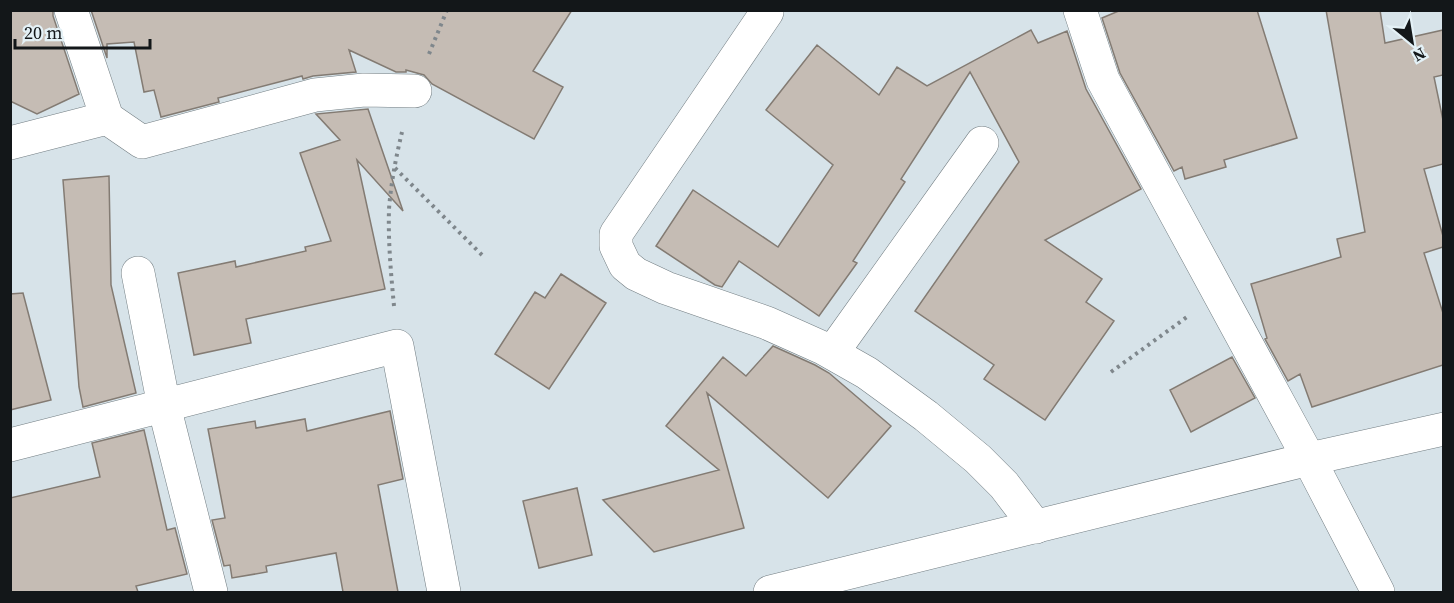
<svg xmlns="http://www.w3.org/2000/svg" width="1454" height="603" viewBox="0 0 1454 603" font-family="'Source Serif 4',serif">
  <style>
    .building { fill: #c5bcb4; stroke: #837b73; stroke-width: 1.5 }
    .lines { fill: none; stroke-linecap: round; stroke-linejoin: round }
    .minor-casing { stroke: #737e83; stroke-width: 34 }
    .tertiary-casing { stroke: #737e83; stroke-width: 34 }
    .path { stroke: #7f878c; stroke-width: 4; stroke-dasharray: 3 4.5; stroke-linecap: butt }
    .minor { stroke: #fff; stroke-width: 33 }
    .tertiary { stroke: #fff; stroke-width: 33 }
  </style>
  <rect width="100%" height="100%" fill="#d7e3e9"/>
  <!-- building -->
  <path class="building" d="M10,10H53V16L79,94L37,114L10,101Z
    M91,10H572L533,71L563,87L534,139L432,84L424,75L406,70V72H396L349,50L356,72L313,76L303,79L302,76L218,98L219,102L161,117L154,90L144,92L134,42L107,44V58Z
    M1121,10H1257L1297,138L1224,160L1226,167L1185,179L1182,167L1174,171L1120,73L1102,18Z
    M1326,10H1380L1385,43L1443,30V75L1434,77L1443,120V164L1424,169L1443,236V247L1424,253L1443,313V365L1312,407L1300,374L1288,381L1265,339L1267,338L1251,284L1341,257L1337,239L1365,232Z
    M1031,30L1038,43L1067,31L1086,89L1141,189L1045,240L1102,279L1086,302L1114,321L1045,420L984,379L994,365L915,311L1019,162L970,72L901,179L905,182L853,261L857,263L819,316L739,261L722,287L715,285L656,246L693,190L778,247L833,165L766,110L817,45L879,95L897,67L927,86Z
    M368,109L403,211L357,160L385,289L246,319L251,343L194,355L178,273L235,261L236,267L306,251L305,247L331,241L300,153L340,140L316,114Z
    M109,176L111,285L136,393L83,407L79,387L63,180Z
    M561,274L606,303L549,389L495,354L535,292L545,298Z
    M23,293L51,400L10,410V294Z
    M773,346L815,365L829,373L891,426L828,498L707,393L744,528L654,552L603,500L719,470L666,426L723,357L746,376Z
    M1232,357L1255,398L1191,432L1170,390Z
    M390,411L403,479L378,485L398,592H343L336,553L266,566L267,572L232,578L230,565L224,566L212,520L225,518L208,429L255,421L256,428L305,419L307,431Z
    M144,430L167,530L175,528L187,574L136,586L138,592H10V498L100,477L92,443Z
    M577,488L592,555L539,568L523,501Z"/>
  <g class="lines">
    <!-- minor casing -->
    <g class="minor-casing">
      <path id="minor" d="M1080,10L1103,80L1309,459L1378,592
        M767,12L616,234V246L625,265L636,274L666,288L767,323L823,348L867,373L926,416L978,459L1004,485L1036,527
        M107,118L142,142L315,95L364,90L415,91
        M10,143L107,118L71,10
        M138,273L164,406L211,592
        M832,353L982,143
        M10,445L397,346L444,592"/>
    </g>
    <!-- tertiary casing -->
    <g class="tertiary-casing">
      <path id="tertiary" d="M770,592L1309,459L1444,429"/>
    </g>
    <!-- path -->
    <path class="path" d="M429,54L447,10
      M395,168L482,255
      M394,306C391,274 388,242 389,209C391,183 396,157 402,132
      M1111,372L1187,317"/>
    <!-- minor -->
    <use href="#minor" class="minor"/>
    <!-- tertiary -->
    <use href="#tertiary" class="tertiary"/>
  </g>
  <!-- border -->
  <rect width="1454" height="603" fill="none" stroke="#131719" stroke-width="24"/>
  <!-- north arrow -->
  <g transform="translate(1412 42) rotate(150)" stroke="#e4f1f6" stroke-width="4.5" paint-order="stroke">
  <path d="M0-4.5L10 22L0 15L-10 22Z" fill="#131719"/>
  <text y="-9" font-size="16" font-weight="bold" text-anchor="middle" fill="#131719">N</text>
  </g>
  <!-- scale -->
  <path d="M15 39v9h135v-9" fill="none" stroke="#131719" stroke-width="3"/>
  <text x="24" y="39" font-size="18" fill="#131719" stroke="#e4f1f6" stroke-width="4.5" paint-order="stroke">20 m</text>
</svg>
